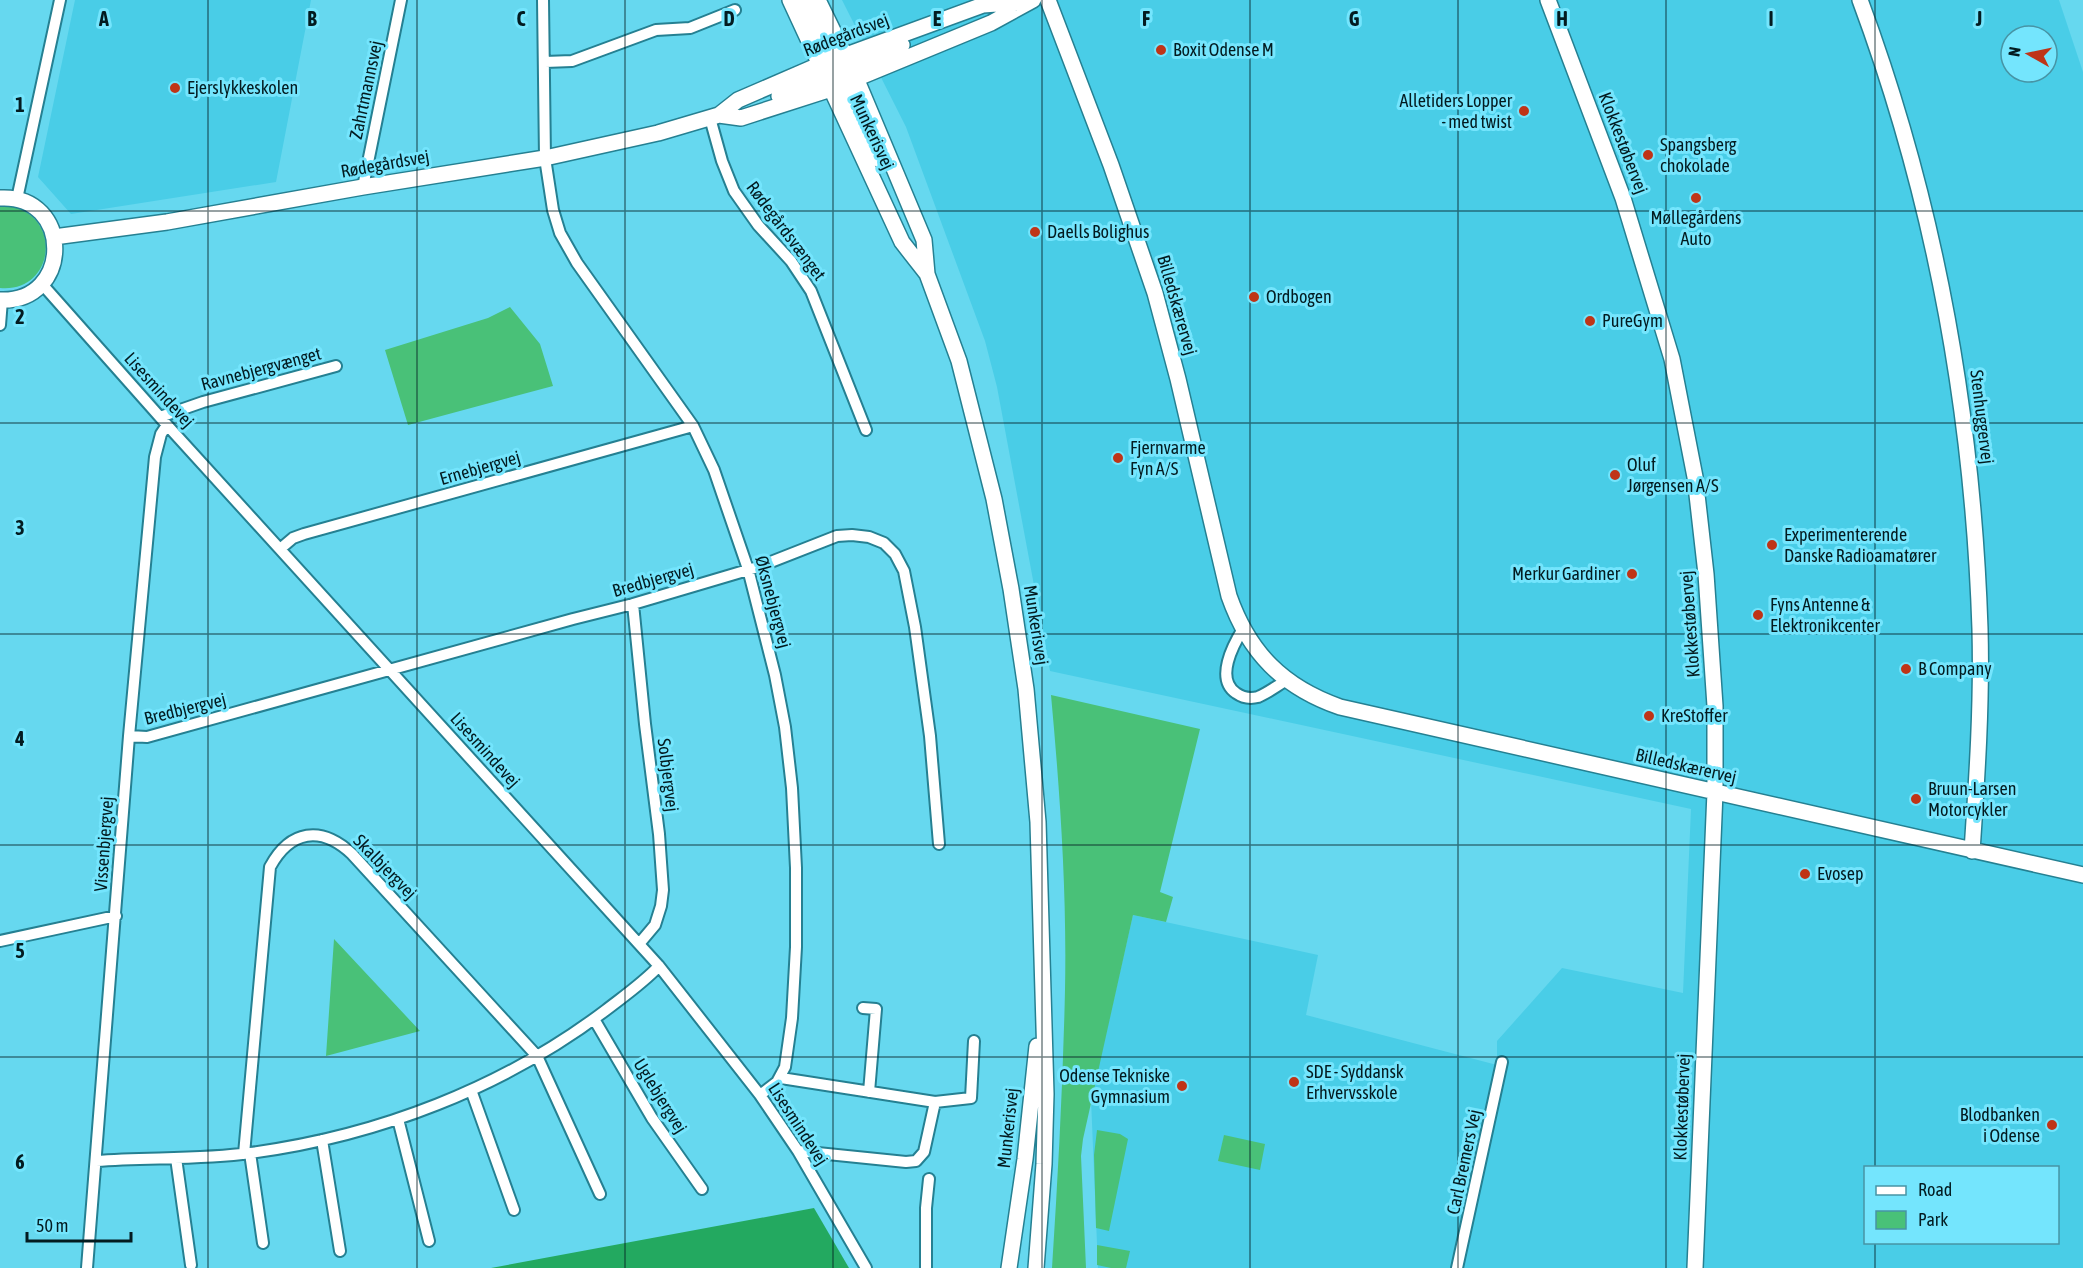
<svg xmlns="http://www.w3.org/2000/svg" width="2083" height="1268" viewBox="0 0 2083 1268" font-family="'Asap Condensed',sans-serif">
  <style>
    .built { fill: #49cde7; fill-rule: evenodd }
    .green { fill: #49c178 }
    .forest { fill: #23a960 }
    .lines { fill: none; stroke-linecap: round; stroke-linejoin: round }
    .street-casing { stroke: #258092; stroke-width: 14 }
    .secondary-casing { stroke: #258092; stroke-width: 18 }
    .street { stroke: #fff; stroke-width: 10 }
    .secondary { stroke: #fff; stroke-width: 15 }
    .grid { fill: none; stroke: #031b20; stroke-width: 1.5; stroke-opacity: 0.55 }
    .poi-dot { fill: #bf3417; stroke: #74e5fd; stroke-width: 2 }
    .labels { text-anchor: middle; stroke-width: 6; stroke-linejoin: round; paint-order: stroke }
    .street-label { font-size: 18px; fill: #031b20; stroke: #74e5fd }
    .poi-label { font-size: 18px; fill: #031b20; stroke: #74e5fd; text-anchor: start }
    .grid-label { font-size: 20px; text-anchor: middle; font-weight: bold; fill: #031b20; stroke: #74e5fd; stroke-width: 6; stroke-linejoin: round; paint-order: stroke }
  </style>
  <rect width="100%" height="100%" fill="#66d8ef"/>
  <!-- built -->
  <path class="built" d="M75,0H311L276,182L71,214L38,177Z
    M842,0H2059L2083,72V1268H1098L1091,1099L1133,915L1318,955L1306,1015L1497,1065V1041L1562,968L1683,993L1691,809L1050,671L997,387L985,341L906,127ZM2011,36H2047V72H2011ZM1866,1168H2058V1242H1866Z"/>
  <!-- green -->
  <path class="green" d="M10,206C64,217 54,293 0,288V207Z
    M510,307L540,344L553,386L408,425L385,350L488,318Z
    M1051,695L1200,729L1160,892L1173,897L1166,922L1133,915L1083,1139L1081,1156L1086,1268H1052C1058,1176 1063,1083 1065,990C1067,892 1060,793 1051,695Z
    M334,939L420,1031L326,1056Z
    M1097,1130L1120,1134L1128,1139L1109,1231L1096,1228L1094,1155Z
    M1224,1135L1265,1144L1260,1170L1218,1161Z
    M1097,1245L1130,1251L1126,1268H1111L1097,1265Z"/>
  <!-- forest -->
  <path class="forest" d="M814,1208L849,1268H491Z"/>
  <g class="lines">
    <!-- street casing -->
    <g class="street-casing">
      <path id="street" d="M543,0L545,158L553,210L560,233L577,263L693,426L714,470L748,569L775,675L785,727L792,788L796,868V947L792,1018L785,1067L777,1082L760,1095
        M545,62L572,61L656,30L690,28L735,10
        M710,118L722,161L734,191L758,225L791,261L811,291L866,430
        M363,187L401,0
        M17,199L60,0
        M42,284L167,425L659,966L760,1095L798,1151L866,1268
        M0,325L2,300
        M160,417L203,402L336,366
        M280,549L293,538L304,534L693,426
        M633,604L645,724L659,834L663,890L661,906L655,925L639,944
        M1243,629C1233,645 1215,679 1236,693C1243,698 1250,699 1258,697C1268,693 1278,685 1287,680
        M129,736L147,737L573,619L633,604L758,567L837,536L852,535L869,537L884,543L895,554L904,571L915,627L930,736L939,844
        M0,941L116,916
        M863,1008L876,1009L869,1092
        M594,1019L652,1118L702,1189
        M781,1078L935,1102L971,1098L974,1041
        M471,1090L514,1210
        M398,1119L429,1241
        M322,1140L340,1251
        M798,1151L906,1162L916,1161L924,1152L935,1102
        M250,1153L263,1243
        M244,1154L270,867C290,830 321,825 352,854L537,1056L600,1194
        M176,1158L191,1265
        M96,1161C147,1157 199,1160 250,1153C378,1136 503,1088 606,1010C624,996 643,983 659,966
        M87,1268L129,736L155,457L161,434L167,425
        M926,1268V1208L929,1179
        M1457,1268L1502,1062"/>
    </g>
    <!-- secondary casing -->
    <g class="secondary-casing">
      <path id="secondary" d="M790,0L902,242L927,274
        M804,0L837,68
        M818,0L856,78L924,240L927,274L959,361L994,499L1011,589L1026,689L1038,822L1046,1094L1044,1164L1036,1268
        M1048,0L1111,165L1155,293L1178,379L1229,596C1249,653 1283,687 1340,707L2083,875
        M1548,0L1623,198L1672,359L1695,477L1706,574L1715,706V792L1695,1268
        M1860,0C1935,202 1973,414 1980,629C1982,703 1977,777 1972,851
        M842,71L850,65L902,45
        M839,77L880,160
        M779,96L834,73
        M719,115L738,100L819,65L983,5L1023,2
        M0,198C73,194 73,303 0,300
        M54,237L167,222L363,187L545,158L658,133L719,115L741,118L831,89L991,23L1033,0
        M1009,1268L1025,1159L1037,1046"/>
    </g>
    <!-- street -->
    <use href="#street" class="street"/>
    <!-- secondary -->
    <use href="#secondary" class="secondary"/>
  </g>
  <!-- grid -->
  <path class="grid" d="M208,0V1268M417,0V1268M625,0V1268M833,0V1268M1042,0V1268M1250,0V1268M1458,0V1268M1666,0V1268M1875,0V1168M0,211H2083M0,423H2083M0,634H2083M0,845H2083M0,1057H2083M1875,1242V1268"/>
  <!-- markers -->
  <g class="poi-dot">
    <circle cx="1161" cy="50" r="6"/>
    <circle cx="175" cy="88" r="6"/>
    <circle cx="1524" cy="111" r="6"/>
    <circle cx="1648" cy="155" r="6"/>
    <circle cx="1696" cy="198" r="6"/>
    <circle cx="1035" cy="232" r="6"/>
    <circle cx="1254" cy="297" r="6"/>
    <circle cx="1590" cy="321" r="6"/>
    <circle cx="1118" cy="458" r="6"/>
    <circle cx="1615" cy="475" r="6"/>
    <circle cx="1772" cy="545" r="6"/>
    <circle cx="1632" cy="574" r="6"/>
    <circle cx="1758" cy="615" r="6"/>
    <circle cx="1906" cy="669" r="6"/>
    <circle cx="1649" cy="716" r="6"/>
    <circle cx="1916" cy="799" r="6"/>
    <circle cx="1805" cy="874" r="6"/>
    <circle cx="1294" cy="1082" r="6"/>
    <circle cx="1182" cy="1086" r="6"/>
    <circle cx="2052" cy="1125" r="6"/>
  </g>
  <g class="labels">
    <!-- street labels -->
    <g class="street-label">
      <text transform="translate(846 35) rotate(-21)" y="6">Rødegårdsvej</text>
      <text transform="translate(366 90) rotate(-78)" y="6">Zahrtmannsvej</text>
      <text transform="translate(872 132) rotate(65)" y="6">Munkerisvej</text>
      <text transform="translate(1623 143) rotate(69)" y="6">Klokkestøbervej</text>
      <text transform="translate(385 164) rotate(-10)" y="6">Rødegårdsvej</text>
      <text transform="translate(786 231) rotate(53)" y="6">Rødegårdsvænget</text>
      <text transform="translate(1177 305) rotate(74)" y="6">Billedskærervej</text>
      <text transform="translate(261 369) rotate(-15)" y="6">Ravnebjergvænget</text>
      <text transform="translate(159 390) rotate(48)" y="6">Lisesmindevej</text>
      <text transform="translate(1982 417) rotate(83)" y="6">Stenhuggervej</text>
      <text transform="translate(480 468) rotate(-16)" y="6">Ernebjergvej</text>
      <text transform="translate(653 580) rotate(-16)" y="6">Bredbjergvej</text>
      <text transform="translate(773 602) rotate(75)" y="6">Øksnebjergvej</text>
      <text transform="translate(1690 624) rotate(-94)" y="6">Klokkestøbervej</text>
      <text transform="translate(1036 625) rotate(81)" y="6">Munkerisvej</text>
      <text transform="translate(185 709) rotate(-14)" y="6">Bredbjergvej</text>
      <text transform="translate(485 750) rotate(48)" y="6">Lisesmindevej</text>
      <text transform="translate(1686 766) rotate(13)" y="6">Billedskærervej</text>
      <text transform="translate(668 775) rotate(83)" y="6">Solbjergvej</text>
      <text transform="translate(104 844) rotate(-86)" y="6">Vissenbjergvej</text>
      <text transform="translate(385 867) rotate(46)" y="6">Skalbjergvej</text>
      <text transform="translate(660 1096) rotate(58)" y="6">Uglebjergvej</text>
      <text transform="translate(1682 1107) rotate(-88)" y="6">Klokkestøbervej</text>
      <text transform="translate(798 1124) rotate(57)" y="6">Lisesmindevej</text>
      <text transform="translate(1008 1128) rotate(-84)" y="6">Munkerisvej</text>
      <text transform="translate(1464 1162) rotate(-78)" y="6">Carl Bremers Vej</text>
    </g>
    <!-- poi labels -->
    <g class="poi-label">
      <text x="1173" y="56">Boxit Odense M</text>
      <text x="187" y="94">Ejerslykkeskolen</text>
      <text x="1512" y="107" text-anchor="end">Alletiders Lopper<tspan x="1512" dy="21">- med twist</tspan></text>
      <text x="1660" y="151">Spangsberg<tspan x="1660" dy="21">chokolade</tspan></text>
      <text x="1696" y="224" text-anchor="middle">Møllegårdens<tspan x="1696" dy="21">Auto</tspan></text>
      <text x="1047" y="238">Daells Bolighus</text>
      <text x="1266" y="303">Ordbogen</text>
      <text x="1602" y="327">PureGym</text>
      <text x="1130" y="454">Fjernvarme<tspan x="1130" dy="21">Fyn A/S</tspan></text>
      <text x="1627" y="471">Oluf<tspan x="1627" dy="21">Jørgensen A/S</tspan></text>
      <text x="1784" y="541">Experimenterende<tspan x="1784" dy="21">Danske Radioamatører</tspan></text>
      <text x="1620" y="580" text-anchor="end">Merkur Gardiner</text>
      <text x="1770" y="611">Fyns Antenne &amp;<tspan x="1770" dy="21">Elektronikcenter</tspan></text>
      <text x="1918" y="675">B Company</text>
      <text x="1661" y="722">KreStoffer</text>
      <text x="1928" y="795">Bruun-Larsen<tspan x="1928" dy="21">Motorcykler</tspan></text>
      <text x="1817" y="880">Evosep</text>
      <text x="1306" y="1078">SDE - Syddansk<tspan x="1306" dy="21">Erhvervsskole</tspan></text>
      <text x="1170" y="1082" text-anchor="end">Odense Tekniske<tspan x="1170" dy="21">Gymnasium</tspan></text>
      <text x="2040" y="1121" text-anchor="end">Blodbanken<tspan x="2040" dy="21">i Odense</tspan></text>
    </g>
  </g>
  <g class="grid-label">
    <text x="104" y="26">A</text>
    <text x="312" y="26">B</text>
    <text x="521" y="26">C</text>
    <text x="729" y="26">D</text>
    <text x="937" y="26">E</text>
    <text x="1146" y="26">F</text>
    <text x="1354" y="26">G</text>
    <text x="1562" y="26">H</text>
    <text x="1771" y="26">I</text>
    <text x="1979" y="26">J</text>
    <text x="20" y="112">1</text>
    <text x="20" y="324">2</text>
    <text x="20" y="535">3</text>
    <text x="20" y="746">4</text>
    <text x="20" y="958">5</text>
    <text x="20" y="1169">6</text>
  </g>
  <!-- legend -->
  <rect x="1864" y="1166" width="195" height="78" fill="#74e5fd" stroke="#4794a5" stroke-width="1.5"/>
  <rect x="1876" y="1186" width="30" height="9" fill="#ffffff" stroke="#4794a5" stroke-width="1.5"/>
  <text x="1918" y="1196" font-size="18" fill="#031b20">Road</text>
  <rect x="1876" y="1211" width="30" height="18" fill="#49c178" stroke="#4794a5" stroke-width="1.5"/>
  <text x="1918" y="1226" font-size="18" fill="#031b20">Park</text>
  <!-- north arrow -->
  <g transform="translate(2029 54) rotate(279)"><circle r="28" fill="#74e5fd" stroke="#4794a5" stroke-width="1.5"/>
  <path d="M0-4.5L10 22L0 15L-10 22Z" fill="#bf3417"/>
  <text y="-9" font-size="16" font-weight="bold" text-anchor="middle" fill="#031b20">N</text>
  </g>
  <!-- scale -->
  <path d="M27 1232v9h104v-9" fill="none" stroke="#031b20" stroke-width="3"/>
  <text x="36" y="1232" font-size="18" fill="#031b20" stroke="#74e5fd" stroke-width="4.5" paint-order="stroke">50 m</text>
</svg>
